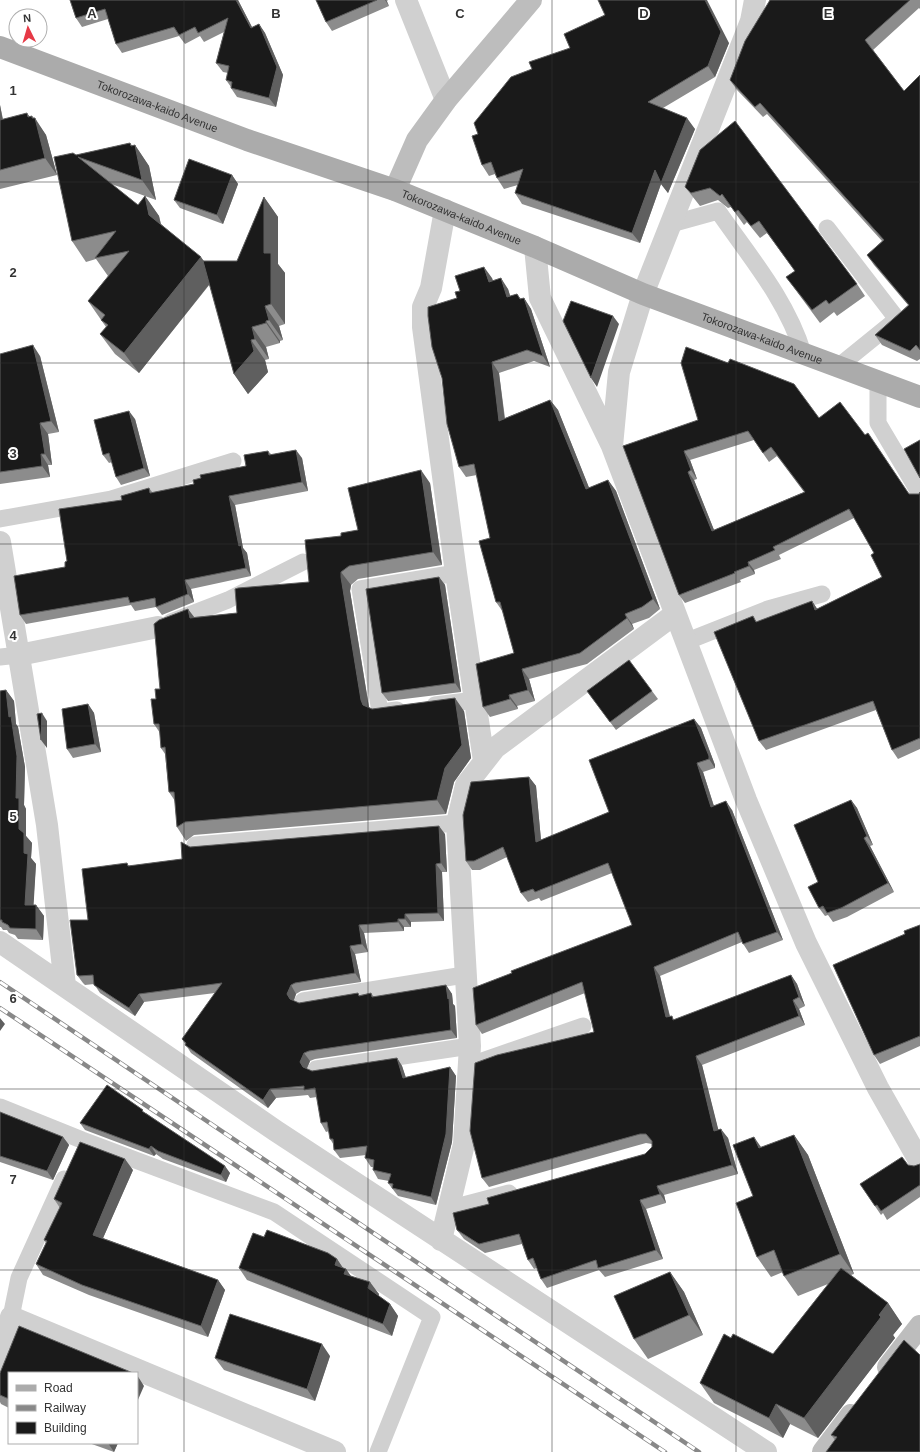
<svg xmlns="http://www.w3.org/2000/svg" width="920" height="1452" viewBox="0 0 920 1452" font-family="Helvetica,sans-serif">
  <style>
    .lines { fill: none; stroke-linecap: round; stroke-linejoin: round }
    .lane { stroke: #d0d0d0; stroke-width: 17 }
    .street { stroke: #d0d0d0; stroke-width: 22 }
    .secondary { stroke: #bdbdbd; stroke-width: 22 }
    .primary { stroke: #ababab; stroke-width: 22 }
    .rail-casing { stroke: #888; stroke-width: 4.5 }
    .rail { stroke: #fff; stroke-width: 3; stroke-dasharray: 9; stroke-linecap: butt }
    .wall { fill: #8c8c8c; fill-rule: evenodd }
    .shaded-wall { fill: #5f5f5f }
    .building { fill: #1a1a1a; stroke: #5f5f5f; fill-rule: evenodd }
    .grid { fill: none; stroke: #333; stroke-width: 1; stroke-opacity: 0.55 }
    .labels { text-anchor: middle; stroke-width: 4; stroke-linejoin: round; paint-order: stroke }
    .street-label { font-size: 11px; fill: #333; stroke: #fff }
    .grid-label { font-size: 13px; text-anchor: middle; font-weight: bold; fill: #333; stroke: #fff; stroke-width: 4; stroke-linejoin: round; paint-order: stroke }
  </style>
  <rect width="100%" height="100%" fill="#fff"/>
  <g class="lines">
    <!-- lane -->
    <path class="lane" d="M671,224L718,211C749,256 787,300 803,353
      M827,228L897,319L839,366
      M878,381V423L920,494
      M0,519L111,499L233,461
      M171,622L228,600L303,562
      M685,642L768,609L822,594
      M0,657L19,655
      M435,705L475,700
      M397,710L380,712L360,589L456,573
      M195,845L457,823
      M303,1001L464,975
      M482,1061L583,1026
      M316,1069L470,1046
      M0,1107L82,1140L274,1212L432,1317L378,1452
      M448,1209L509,1193
      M11,1317L19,1278L64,1179"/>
    <!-- street -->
    <path class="street" d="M406,0L446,100
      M445,210L431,288L423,307V327L456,573L484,761
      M535,247L540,298L612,446L746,800L806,943L878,1088L920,1162
      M612,446L619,372L643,294L751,21L755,0
      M0,542L47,825L65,986
      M19,655L158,627
      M0,942L276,1131L766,1452
      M441,1240L464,1144L470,1046L457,823L466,785L495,748L675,614
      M0,1360L11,1317L335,1452"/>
    <!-- secondary -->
    <path class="secondary" d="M395,190L417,140L446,100L531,0
      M888,1367L920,1326
      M823,1452L851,1415"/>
    <!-- primary -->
    <path class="primary" id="s1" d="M0,47L247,140L395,190L535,247L643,294L920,397"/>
    <!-- rail casing -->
    <g class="rail-casing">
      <path id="rail" d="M0,982L699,1452
        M0,1008L665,1452"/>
    </g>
    <!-- rail -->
    <use href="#rail" class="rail"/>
  </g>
  <!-- wall -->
  <path class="wall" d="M70,0H238L252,27L259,24L265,33L283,75L276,107L237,97L231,88V87L226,80L228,73L223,72L216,63L224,32L204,42L200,36L185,44L179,36L122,53L116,44L108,19L82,27L76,18Z
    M316,0H388L387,1L389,6L332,31L326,22Z
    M770,0H920V9L919,8L873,50L904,91L920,75V359L917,361L882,345L875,335L908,305L874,265L867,255L882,241L767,114L763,117L737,90L730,80Z
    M605,15L729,43L715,77L663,108L695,129L668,193L661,184L640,243L522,204L515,193L518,185L504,189L497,178L495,174L489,176L482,165L478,134L532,69L570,48Z
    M0,105L3,119L32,116L46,135L57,175L0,189Z
    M130,143L132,146L135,145L149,166L156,200L145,196L159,216L161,224L204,261H237L264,197L278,217V264L285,273V324L279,326L283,340L280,341V343L266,347L269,359L265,360L268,372L248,394L234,374L210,284L139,373L115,354L100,334L106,327L88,301L108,276L96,259L86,262L72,241L76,155ZM111,184L126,189L145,196L138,205Z
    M700,150L857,284L865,296L837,316L834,312L820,323L786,277L795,271L767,233L760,238L747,222L744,225L731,207L728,208L718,200L700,206L685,187Z
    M232,175L238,184L223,224L180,208L174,200Z
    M492,278L493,281L508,289L510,296L517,294L521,299L524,298L531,309L550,367L534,361L499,373L505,418L550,400L558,410L589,488L608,480L616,491L660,609L649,618L632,624L634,629L587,664L529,679L535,701L517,706L518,709L490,717L483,707L514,653L503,612L496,602L490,538L477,475L466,477L459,467L460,291Z
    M0,354L40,356L59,432L48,434L52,465H48L50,477L0,484Z
    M819,418L910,494H919L920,492V749L898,759L892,750L876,710L766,750L759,741L757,622L812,601L817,609L882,577L874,553L854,518L779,555L781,559L754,570L755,574L740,580L741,582L685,603L679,595L623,446ZM754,440L769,462L777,456L804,492L714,530L694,480L697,479L690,460Z
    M135,419L150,476L121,485L116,477L112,462L109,463L103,455Z
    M268,451L271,454L302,458L308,491L235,505L243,548L247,553L251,576L191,589L194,602L162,615L156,607L135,611L131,605L26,624L20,615L65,567L67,561L122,500L149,488L153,493L194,484L201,478L246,466Z
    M430,483L442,565L358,579L351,585L350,591L369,707L372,709L464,711L471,758L454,782L446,814L194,835L186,841L177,827L175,801L169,792L165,754L161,748L160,733L154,724L156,699L194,617L237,613L309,582L341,536L358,530Z
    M439,577L445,585L461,692L388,701L382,693Z
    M6,690L14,701L16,724L18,727L25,767L24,805L26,809V836L32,843L31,858L36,864L33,905H36L44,916L43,940L18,939L15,935L9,933L7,930H3L1,927H0V691Z
    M587,691H652L658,699L616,730Z
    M88,704L94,713L101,752L73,758L67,749Z
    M694,719L701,728L715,765V768L703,772L714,806L732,810L783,940L749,953L742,942L660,976L670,1016L675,1020L791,975L797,984L805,1006L799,1009L805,1025L702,1065L718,1130L728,1138L738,1174L664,1195L666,1203L646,1209L663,1259L605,1277L599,1270L547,1288L541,1279L537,1268L534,1269L528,1260L522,1244L485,1253L464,1239L457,1230L489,1204L645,1154L652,1147V1144L646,1143L489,1187L482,1178L594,1032L585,993L482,1034L476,1025L512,973L632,925L612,873L541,901L539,898L528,902L521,893L507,857L480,870H472L466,861L529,777L536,786L541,840L609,812Z
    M851,800L857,808L873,845L870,846L894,892L847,917L833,922L828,915L825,916L819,908L818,882Z
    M445,834L447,872H442L444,921L411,922V927H404V931L364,933L368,952L355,954L361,982L301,991L296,994L294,1001L299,1003L360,995L371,993L374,997L446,985L452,994L453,1004L455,1006L457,1038L315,1059L310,1061L307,1069L312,1071L397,1058L402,1066L406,1078L450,1067L456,1076L452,1142L436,1205L398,1196L388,1183L389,1181L378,1179L373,1170V1167H371L365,1158L366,1155L340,1158L334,1150V1145L330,1139L329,1131L326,1132L321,1123L317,1097L310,1098L308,1095L276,1098L268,1108L191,1053L182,1039L215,993L144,1002L135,1016L100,993L94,984L85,985L83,983L77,975L88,920L127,863L129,866L182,859L190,847Z
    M920,925V1046L880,1064L874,1055L905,934Z
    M0,1112L63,1137L69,1145L53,1180L0,1162Z
    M146,1113L230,1173L226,1182L163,1159L156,1154L154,1156L85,1130L80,1123Z
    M794,1135L808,1155L854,1274L851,1275L888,1303L902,1324L893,1335L895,1338L818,1438L790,1424L783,1438L714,1403L700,1383L731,1338L773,1354L828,1284L798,1296L784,1276L783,1272L771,1277L757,1257L753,1196L761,1147Z
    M920,1164V1197L887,1220L883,1213L881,1215L860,1184L908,1165L914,1166Z
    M133,1170L103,1238L218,1280L225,1290L208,1337L89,1295L43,1275L36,1264L46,1243L44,1240L60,1208L54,1199Z
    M264,1237L337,1259L343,1268L346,1269L351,1276L379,1294L378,1296L390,1304L398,1316L392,1336L247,1280L239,1268Z
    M670,1272L684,1292L703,1335L648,1359L634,1339Z
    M920,1355L835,1440L831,1435Z
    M330,1356L315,1401L224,1370L215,1358Z
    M0,1373H9V1408L1,1404L0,1402Z
    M89,1443H118L114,1452Z"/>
  <!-- shaded-wall -->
  <path class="shaded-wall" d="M236,0H238L257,37L251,28Z
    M385,0H386L389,6Z
    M705,0H707L729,43L715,77L708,66Z
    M259,24L265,33L283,75L276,107L269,98Z
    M0,105L6,138L0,130Z
    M27,113L38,128L32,116L36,122L35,118L46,135L57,175L45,158Z
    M687,118L695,129L668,193L661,184L640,243L632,233L655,170Z
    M130,143L136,151L135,145L149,166L156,200L142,180L131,146Z
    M232,175L238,184L223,224L217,215Z
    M145,196L159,216L163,235L149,215Z
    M264,197L278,217V264L285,273V324L271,304L264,253Z
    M201,257L215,277L139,373L124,353Z
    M484,267L492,278L496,293L489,282Z
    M501,278L508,289L514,308L507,297Z
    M524,298L531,309L550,367L543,356Z
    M265,306L279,326L283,340L269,320Z
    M613,316L619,324L597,387L591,378Z
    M266,321L280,341V343L266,323Z
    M252,327L266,347L269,359L255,339Z
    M251,340L265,360L268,372L248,394L234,374Z
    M33,345L40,356L59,432L51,421Z
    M492,362L499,373L506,431L499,421Z
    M550,400L558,410L594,500L586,489Z
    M129,411L135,419L150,476L144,468Z
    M40,423L48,434L52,465L45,454Z
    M296,450L302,458L308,491L302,482Z
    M684,451L690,460L697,479L691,470Z
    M41,454L48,465L50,477L42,466Z
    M421,470L430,483L442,565L433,552Z
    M688,472L694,480L718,540L712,531Z
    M608,480L616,491L660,609L653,599Z
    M229,496L235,505L243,548L247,553L251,576L246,568L239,546Z
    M748,562L754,570L755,574L749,566Z
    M341,572L351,585L350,591L370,714L363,705L361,700L341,577Z
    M439,577L445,585L461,692L455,683Z
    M185,580L191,589L194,602L188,594Z
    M812,601L818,610H815Z
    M188,609L198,622L190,618Z
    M625,614L632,624L634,629L627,618Z
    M522,669L529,679L535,701L528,690Z
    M6,690L14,701L16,724L18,727L25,767L24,805L26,809V836L32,843L31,858L36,864L33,915L25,905L24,853L19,829Z
    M509,695L517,706L518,709L510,699Z
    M455,698L464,711L471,758L454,782L446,814L437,800Z
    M88,704L94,713L101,752L95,744Z
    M42,713L47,721V748L41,740Z
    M694,719L701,728L715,765V768L709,759Z
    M697,763L703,772L717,816L711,807Z
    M529,777L536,786L542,851L536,842Z
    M851,800L857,808L873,845L867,836Z
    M726,801L732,810L783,940L777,932Z
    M439,826L445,834L447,872L441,863Z
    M864,838L870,846L894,892L888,883Z
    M436,864L442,872L444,921L438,913Z
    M36,905L44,916L43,940L36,929Z
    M405,914L411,922V927L405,919Z
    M398,919L404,927V931L398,922Z
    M359,925L364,933L368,952L362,944Z
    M350,946L355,954L361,982L355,973Z
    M654,967L660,976L672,1026L666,1017Z
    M791,975L797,984L805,1006L799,997Z
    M291,985L296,994L293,1002L290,999L287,994Z
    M446,985L452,994L453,1004L455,1006L457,1038L451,1030L448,999Z
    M139,994L144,1002L135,1016L129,1008Z
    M793,1000L799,1009L805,1025L799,1016Z
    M0,1018L5,1024L0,1031Z
    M304,1053L310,1061L306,1070L303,1067L300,1062Z
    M696,1056L702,1065L721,1140L714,1131Z
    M397,1058L402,1066L409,1087L403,1078Z
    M450,1067L456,1076L452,1142L436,1205L431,1197Z
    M270,1089L276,1098L268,1108L263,1100Z
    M721,1129L728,1138L738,1174L732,1165Z
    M794,1135L808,1155L854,1274L840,1254Z
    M63,1137L69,1145L53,1180L47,1171Z
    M754,1137L768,1157L759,1148Z
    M151,1146L156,1154L154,1156L149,1149Z
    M125,1159L133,1170L100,1245L93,1235Z
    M225,1166L230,1173L226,1182L221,1175Z
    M657,1186L664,1195L666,1203L660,1194Z
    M640,1200L646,1209L663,1259L656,1250Z
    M337,1259L345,1271L346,1269L354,1281L353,1286L335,1265Z
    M670,1272L684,1292L703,1335L689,1315Z
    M218,1280L225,1290L208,1337L201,1326Z
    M370,1282L379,1294L377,1300L368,1288Z
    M888,1303L902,1324L893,1335L895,1338L818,1438L804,1418Z
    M390,1304L398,1316L392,1336L383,1324Z
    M322,1344L330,1356L315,1401L307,1389Z
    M137,1375L144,1386L137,1402Z
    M776,1404L790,1424L783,1438L769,1418Z
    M108,1443H118L114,1452Z"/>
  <!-- building -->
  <path class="building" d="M70,0H236L251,28L259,24L277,67L269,98L231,88L232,82L226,80L229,66L216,63L228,18L198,33L195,27L179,35L174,27L116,44L105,9L76,18Z
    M316,0H377L326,22Z
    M598,0H705L721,32L708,66L648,102L687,118L661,183L655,170L632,233L515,193L523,169L497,178L491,162L482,165L472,136L478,134L474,123L511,77L532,69L529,62L570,48L564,34L605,15Z
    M770,0H910L865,40L904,91L920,75V350L916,345L910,351L875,335L909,305L867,255L884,240L760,103L755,107L730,80L745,41Z
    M27,113L28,117L32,116V118H35L45,158L0,170V120Z
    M735,121L857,284L829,304L826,300L812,310L786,277L795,271L759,221L751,226L738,210L735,212L722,194L720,196L710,188L691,193L685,187L700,150Z
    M130,143L131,146L135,145L142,180L78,157L138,205L145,196L149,215L201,257L124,353L100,334L108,325L101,320L105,315L88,301L129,251L95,258L116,231L72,241L54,157L73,153L76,155Z
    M189,159L232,175L217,215L174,200Z
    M264,197V253H271V304L265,306L269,320L266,321V323L252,327L255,339L251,340L254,351L234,374L203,261H237Z
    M484,267L489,282L501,278L507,297L517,294L520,299L524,298L543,356L527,350L492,362L499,421L550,400L586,489L608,480L653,599L642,607L625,614L627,618L580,653L522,669L528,690L509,695L510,699L483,707L476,664L514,653L500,602H496L479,541L490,538L474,464L459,467L447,424L442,378L432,347L428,316V307L457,298L455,292L460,291L455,276Z
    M571,301L613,316L591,378L563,321Z
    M33,345L51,421L40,423L45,454H41L42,466L0,472V354Z
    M686,347L728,363L730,359L794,384L819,418L840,402L865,435L868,433L909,494H919L920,492V738L892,750L873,701L759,741L714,632L753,616L756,622L812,601L815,610L882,577L871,555L874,553L849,509L773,547L775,550L748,562L749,566L734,572L735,573L679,595L623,446L698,420L681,363ZM748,431L763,453L771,447L805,492L712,531L688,472L691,470L684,451Z
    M129,411L144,468L116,477L109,453L103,455L94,420Z
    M920,440V478L904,449Z
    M296,450L302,482L229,496L239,546L241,545L246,568L185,580L188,594L156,607L155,598L130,603L128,597L20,615L14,576L65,567V562L67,561L59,509L122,500L121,496L149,488L150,493L194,484L193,480L201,478L200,475L246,466L244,455L268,451L269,455Z
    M421,470L433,552L349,566L341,572V577L361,700L363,705L372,709L455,698L462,745L445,768L437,800L185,822L177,827L174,792H169L165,747L161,748L159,724H154L151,699H156L155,689H160L154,624L159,620L188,609L190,618L237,613L235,589L238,588L309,582L305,540L341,536V533L358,530L348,488Z
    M439,577L455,683L382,693L366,589Z
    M629,660L652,691L610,722L587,691Z
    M6,690L9,717L11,716L17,756L16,798H19V829L24,833V853L28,854L25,905H36V929L10,928L8,925L2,922V920H0V691Z
    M88,704L95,744L67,749L62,709Z
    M42,713L41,740L37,714Z
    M694,719L709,756V759L697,763L711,807L726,801L777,932L743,944L738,932L654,967L666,1017L672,1016L673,1020L791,975L799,997L793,1000L799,1016L696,1056L714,1131L721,1129L732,1165L657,1186L660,1194L640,1200L656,1250L598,1268L596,1260L541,1279L533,1258L528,1260L519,1234L479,1244L457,1230L453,1213L489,1204L487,1198L645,1154L652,1147V1141L646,1134H640L482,1178L470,1131L475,1063L497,1055L594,1032L582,982L476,1025L473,988L512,973L511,971L632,925L608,863L535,892L533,889L521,893L503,847L474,861H466L463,815L471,782L529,777L536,842L609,812L589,760Z
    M851,800L867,836L864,838L888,883L841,908L827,913L823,906L819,908L808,887L818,882L794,825Z
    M439,826L441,863L436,864L438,913L405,914V919H398V922L359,925L362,944L350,946L355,973L295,983L291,985L287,994L290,999L299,1003L358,993L359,996L371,993L372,997L446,985L448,999L449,998L451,1030L309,1051L304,1053L300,1062L303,1067L312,1071L397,1058L403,1078L450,1067L446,1134L431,1197L392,1188L393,1184L388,1183L391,1174L373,1170L374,1160L365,1158L367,1146L334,1150L333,1139H330L327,1122L321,1123L315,1088L304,1090V1086L270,1089L263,1100L185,1045L186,1043L182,1039L222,983L139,994L129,1008L94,985L93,975L79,976L77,975L70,920H88L82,869L127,863L128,866L182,859L181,842L190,847Z
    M920,925V1036L874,1055L833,965L905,934L904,931Z
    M107,1085L143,1110L142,1111L225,1166L221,1175L158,1151L151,1146L149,1149L80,1123Z
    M0,1112L63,1137L47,1171L0,1156Z
    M794,1135L840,1254L784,1276L774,1250L757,1257L736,1203L753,1196L733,1145L754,1137L759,1148Z
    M80,1142L125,1159L93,1235L218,1280L201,1326L82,1285L36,1264L47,1241L44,1240L62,1203L54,1199Z
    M902,1157L908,1165L914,1166L920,1164V1185L881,1211L877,1205L875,1206L860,1184Z
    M267,1230L328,1253L337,1259L335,1265L346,1269L344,1274L370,1282L368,1288L390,1304L383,1324L239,1268L253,1233L264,1237Z
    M841,1268L888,1303L879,1315L881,1317L804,1418L776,1404L769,1418L700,1383L724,1334L731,1338L733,1334L773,1354Z
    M670,1272L689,1315L634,1339L614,1296Z
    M230,1314L322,1344L307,1389L215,1358Z
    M19,1326L133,1373H9V1399L0,1395V1373Z
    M904,1340L920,1355V1452H826L837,1437L831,1435Z"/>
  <!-- grid -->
  <path class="grid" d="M184,0V1452M368,0V1452M552,0V1452M736,0V1452M0,182H920M0,363H920M0,544H920M0,726H920M0,908H920M0,1089H920M0,1270H920"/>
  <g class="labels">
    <!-- street labels -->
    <g class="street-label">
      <text dy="4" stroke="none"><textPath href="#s1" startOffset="168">Tokorozawa-kaido Avenue</textPath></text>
      <text dy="4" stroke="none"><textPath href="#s1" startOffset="492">Tokorozawa-kaido Avenue</textPath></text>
      <text dy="4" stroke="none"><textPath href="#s1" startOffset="816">Tokorozawa-kaido Avenue</textPath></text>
    </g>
  </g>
  <g class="grid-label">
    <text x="92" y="18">A</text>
    <text x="276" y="18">B</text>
    <text x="460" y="18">C</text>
    <text x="644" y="18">D</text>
    <text x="828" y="18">E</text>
    <text x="13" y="95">1</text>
    <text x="13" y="277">2</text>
    <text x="13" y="458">3</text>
    <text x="13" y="640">4</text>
    <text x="13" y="821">5</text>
    <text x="13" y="1003">6</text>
    <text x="13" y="1184">7</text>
  </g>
  <!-- legend -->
  <rect x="8" y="1372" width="130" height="72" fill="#ffffff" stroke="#adadad"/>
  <rect x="16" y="1385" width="20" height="6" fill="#ababab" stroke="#adadad"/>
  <text x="44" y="1392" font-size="12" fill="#333333">Road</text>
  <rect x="16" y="1405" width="20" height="6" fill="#888888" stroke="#adadad"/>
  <text x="44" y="1412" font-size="12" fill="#333333">Railway</text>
  <rect x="16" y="1422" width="20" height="12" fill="#1a1a1a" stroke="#adadad"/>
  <text x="44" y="1432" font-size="12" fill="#333333">Building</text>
  <!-- north arrow -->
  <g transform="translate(28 28) rotate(355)"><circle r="19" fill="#ffffff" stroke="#adadad"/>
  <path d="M0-3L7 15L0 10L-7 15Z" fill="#e63946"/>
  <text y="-6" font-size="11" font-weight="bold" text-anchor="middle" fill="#333333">N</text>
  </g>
</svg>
